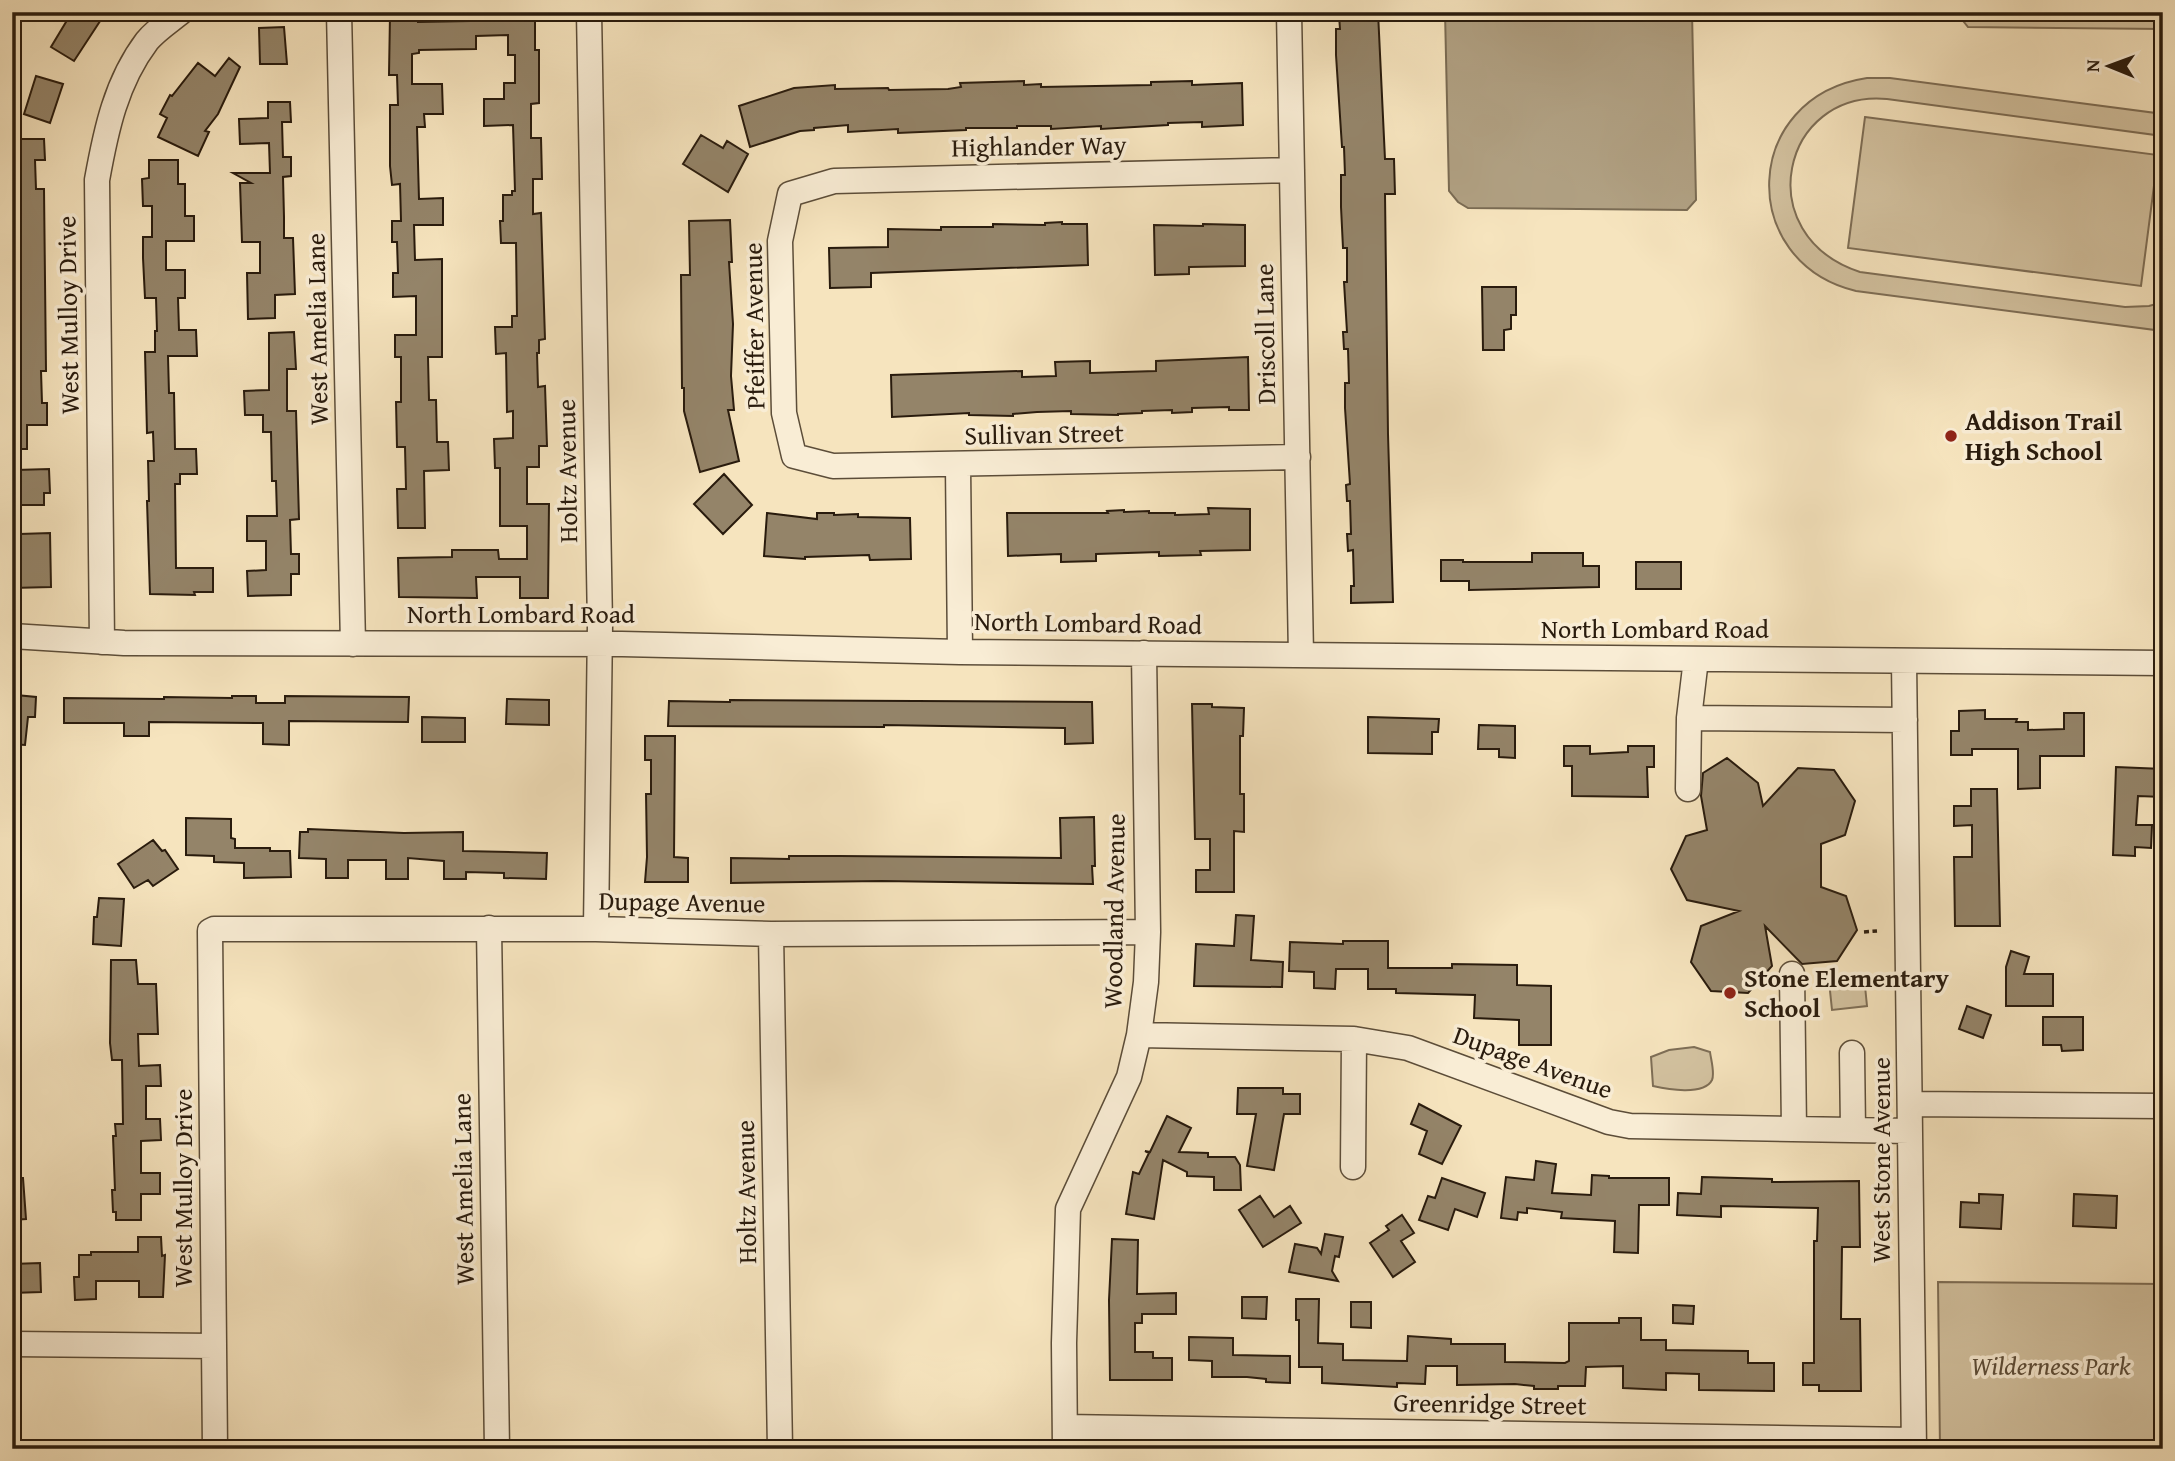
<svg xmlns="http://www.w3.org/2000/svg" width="2175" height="1461" viewBox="0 0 2175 1461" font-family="'Gentium Book Plus',serif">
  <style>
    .green { fill: #d3c2a0; stroke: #7e6e56; stroke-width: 2 }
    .water { fill: #b0a082; stroke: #7a6b53; stroke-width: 2 }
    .building { fill: #948469; stroke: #291b0d; stroke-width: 2 }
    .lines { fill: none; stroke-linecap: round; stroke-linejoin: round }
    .minor-casing { stroke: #5c4d39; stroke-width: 27 }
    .path { stroke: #291b0d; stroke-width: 3.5; stroke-dasharray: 5 3.5; stroke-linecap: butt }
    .minor { stroke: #f9edd5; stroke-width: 24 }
    .poi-dot { fill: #8f2418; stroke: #f9edd5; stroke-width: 2.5 }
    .labels { text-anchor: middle; stroke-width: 7; stroke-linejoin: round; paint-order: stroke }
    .street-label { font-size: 26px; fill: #291b0d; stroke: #f9edd5 }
    .poi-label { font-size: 26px; font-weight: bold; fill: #291b0d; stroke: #f9edd5; text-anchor: start }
    .park-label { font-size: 26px; font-style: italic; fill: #5c4d39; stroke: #f9edd5 }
  </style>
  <rect width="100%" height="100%" fill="#f6e4be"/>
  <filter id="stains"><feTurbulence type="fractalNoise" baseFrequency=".00286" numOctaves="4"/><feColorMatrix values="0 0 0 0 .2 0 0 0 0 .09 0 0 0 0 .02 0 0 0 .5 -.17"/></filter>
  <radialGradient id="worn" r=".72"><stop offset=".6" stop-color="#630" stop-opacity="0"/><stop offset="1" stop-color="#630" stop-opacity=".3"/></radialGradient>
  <!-- green -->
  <path class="green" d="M1956,12H2163V29L1968,27Z
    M1867,78H1890L2163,114V136L1887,99C1782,89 1748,235 1860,272L2125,307L2149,306L2163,302V331L1856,291C1736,262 1741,97 1867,78Z
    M1865,117L2158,155L2141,286L1848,248Z
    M1864,976L1867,1006L1832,1010L1829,981Z
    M1694,1047L1710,1052C1711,1060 1715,1073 1712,1080C1704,1096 1666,1089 1653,1086L1651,1057L1669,1050Z
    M1938,1282L2163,1284V1449H1940Z"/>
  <!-- water -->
  <path class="water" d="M1445,12H1692L1696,200L1687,210L1468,208L1458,202L1449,191Z"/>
  <!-- building -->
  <path class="building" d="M72,12H106L74,61L51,47Z
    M1341,12H1378L1385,159H1394L1395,194H1385L1388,434L1393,602L1351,603V586H1354L1353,550L1348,551L1347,534H1351L1350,501H1347L1346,485L1350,484L1345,408V383H1349L1348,349H1344L1343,332H1347L1344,282H1347V248H1343L1341,207V175H1345L1344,147H1342L1336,55V29H1340L1339,15Z
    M470,14H535V50H539V103L531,104V138H541L542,179H533V214L541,213L545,339L539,340V353H537L538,387L545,386L547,446H539V467H527V504H549L548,598H520V577H476L477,598L399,597L398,558L452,557V550H498L499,559H527V526H500V468H495L494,439L513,438V411L507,412L506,353L496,354L495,327H512V316H517L516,243H501L500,221H503V195H512V191H515L513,125L484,126V99H504V83H515V55H508V35L476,36V49L419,50V53L412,54V84H442L443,114H424L425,127H417L419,199L443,198V225H414L415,260L442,259V357H428L429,400H436L437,442H448L449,470L424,471L425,528H398L397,489H406L405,447H397L396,402H401V357H395V335H416V296L393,297V273H398L397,242H392V221H401L400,184L392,185L390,166V105H398L397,75H389L390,15H418V22L470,21Z
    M284,27L287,64H260L259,28Z
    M229,58L240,67L218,114L205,131L209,132L198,156L158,137L167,118L160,114L170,95L172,96L198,63L215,76Z
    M36,76L63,84L50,123L24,114Z
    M1024,81V85L1041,84V87L1151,85V82L1192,81V85L1242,83L1243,125L1202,127V122L1168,123V125L1101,129V126L1051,129V126H1017V128H966V130L898,133V129L848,132V125L814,128V130L800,131L750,147L739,106L794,88L835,85V89L888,88L889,90L948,89L961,87L960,83Z
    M268,102H290L291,122H282L283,157H291V176L283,177L284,217V238H293L295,294L275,295V318L248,319L247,273H260V242H242L240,183H251L233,173H270L269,143L240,144L239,119L268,118Z
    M701,135L723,148L727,141L748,154L728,192L683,164Z
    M22,139H44L45,160H35L36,189H44L46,371H41L42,403H47V425H27V449H12V358L14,348H18L16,229H12V141Z
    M149,160H178V184H185V216H194V241H166V270H185V298H178L179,330H196L197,356H168L169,393H174L175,449H196L197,474H180V484H175L176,568H213V592H194L195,595L150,594L147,501H149L148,461H154L153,432L147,433L145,352H155V331H157L156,298H145L143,258V237H152V206H143L142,179L149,178Z
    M730,220L732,262H729L733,324L731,376L734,410H728L739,461L700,472L684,411V388H682L681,275H690L689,221Z
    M1062,222V224H1087L1088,265L871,273V287L830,288L829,248L888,247V229L941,230V227H993V224L1045,225V223Z
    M1203,224L1245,225V266L1189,267V274L1155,275L1154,225L1203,226Z
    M1482,287H1516V315H1511V329L1504,330V350H1483Z
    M294,332L296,369H287V411H296L299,519L290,520L291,554H299V574H291V595L248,596L247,571L266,570V541H247V516H277L276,481H272L271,432H263V415H245L244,391L269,390V333Z
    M1248,357L1249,410H1229V407L1192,408V412L1172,413V410L1142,411V413L1118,414V415L1071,414V411L1037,412L1013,414V416L969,415V413L892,417L891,375L1022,371V377L1056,376L1055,362L1090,361V373L1156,371V361Z
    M49,469L50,493H44V505H12V481H16V470Z
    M724,474L752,505L723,534L694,504Z
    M1208,508L1250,509V550L1200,551L1201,555L1159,556V552L1096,554V561L1061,562V554L1008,556L1007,513H1108L1107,511L1124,510V512L1149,511V513H1175V515L1209,514Z
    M767,513L817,519V513H834V515L858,514V517L910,518L911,559L870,560L869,555L805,557V559L764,556Z
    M50,533L51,587L12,588V563H20V534Z
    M1532,553H1583V566H1599V587L1469,590V581H1441V560H1463V562H1532Z
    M1636,562H1681V589H1636Z
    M16,695L36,697L35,717H28L25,745L12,744V708H15Z
    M232,696H256V703H285V696L409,697L408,722L289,721V745L263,744V723L149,722V736H124V723H64V698L164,699V697L232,698Z
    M507,699L549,700V725L506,724Z
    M730,700L1092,702L1093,743L1065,744V728L884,725V727L668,726L669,701L730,702Z
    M1192,704H1212V707L1244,708L1243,736H1240V794H1244V832L1234,831V892H1196V870H1210V839H1195Z
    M1985,710V719H2017L2016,722H2028V730L2064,729V713H2084V756H2040V788L2018,789V749H1972V755H1951V731H1959V711Z
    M422,717L465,718V742H422Z
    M1368,717L1439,719L1438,732H1432V754L1368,753Z
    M1479,725L1515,726V758L1499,757V749H1478Z
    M645,736H675L674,857L688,858V882H645L647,857L646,794H651V760H645Z
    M1564,746H1590V754L1628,752V746H1654V767H1647L1648,797L1572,796V766H1564Z
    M1727,758L1758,783L1763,806L1798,768L1834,770L1855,801L1845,835L1821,844V887L1846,896L1857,930L1837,961L1802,964L1765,926L1772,966L1748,993L1711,991L1691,962L1701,926L1739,911L1687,900L1671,869L1686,836L1707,830L1701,796L1703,773Z
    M2116,767L2163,769V797L2138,796L2136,825H2152L2151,848L2135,847V856L2113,855Z
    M1971,789H1997L2000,926H1955L1954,857H1972V825L1954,826V806H1971Z
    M1094,817L1095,866H1092L1093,884L882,881L731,883V858L789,859V856H840L1061,858L1060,818Z
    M186,818L231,819V838L235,839V848H270V851H290L291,877L244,878V863L214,862V856L186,855Z
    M308,829L404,833L463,832V851L547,853L546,879L504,878V873L466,872V879H444V861L408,858V879H386V860H348V878H326V859L299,858L300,832H308Z
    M153,840L162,851L165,850L178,869L153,886L148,880L134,888L118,864Z
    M99,898L124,899L121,946L93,944L94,917H97Z
    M1236,915L1254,916L1251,960L1283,962L1282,987L1194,986L1196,944L1234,946Z
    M1343,941H1388V968H1452V964L1517,965V985L1551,986V1045H1519V1020L1474,1018L1475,995L1396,993V989H1368V969H1336L1335,989L1314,988V972L1289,971L1290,942L1343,944Z
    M2011,951L2029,957L2024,974H2053V1006H2006V967Z
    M111,960H136L138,984H156L158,1034H138L139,1066L160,1065L161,1086H146V1119H160L161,1140L141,1141V1173H160V1194H141V1220H116V1212H113L112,1190H115L113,1136H116L115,1124H123L122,1060H112L110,1043Z
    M1967,1006L1991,1015L1983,1038L1959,1029Z
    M2043,1017H2083V1050L2062,1051L2061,1045H2043Z
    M1238,1088H1283V1094H1300V1114H1284L1274,1170L1247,1166L1256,1114H1237Z
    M1419,1104L1461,1126L1442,1164L1419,1154L1427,1131L1411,1124Z
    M1167,1116L1191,1128L1179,1152L1208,1153V1157H1235L1240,1165L1241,1190H1214V1177L1187,1176V1172L1163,1160L1154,1219L1126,1214L1133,1172L1139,1174L1149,1153L1145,1151L1150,1152Z
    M1536,1161L1556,1164L1552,1193L1591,1195L1592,1175L1609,1176V1178H1669V1205H1639L1638,1253L1614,1252L1615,1221L1561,1218L1562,1212L1527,1208V1213L1518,1212L1517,1220L1501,1218L1506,1177L1534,1180Z
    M1702,1177L1772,1179V1182L1859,1181L1860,1247H1842L1841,1319H1860L1861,1391H1819V1385H1803V1363H1814V1241H1817L1818,1208L1721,1206V1217L1677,1215L1678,1193L1701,1194Z
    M12,1178H23L26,1219L12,1220Z
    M1442,1178L1485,1193L1477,1217L1455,1209L1448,1230L1419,1220L1428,1196L1435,1198Z
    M1979,1194L2003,1195L2001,1229L1960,1227L1961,1202L1979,1203Z
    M2074,1194L2117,1196L2116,1228L2073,1226Z
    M1260,1196L1274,1217L1290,1206L1301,1223L1263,1247L1239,1210Z
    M1402,1215L1414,1233L1401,1241L1415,1262L1393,1277L1370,1243L1389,1230L1386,1226Z
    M1325,1234L1343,1237L1339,1257L1335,1256L1332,1271L1338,1281L1289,1272L1295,1244L1317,1248L1321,1254Z
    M138,1237H161L162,1256L165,1255L163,1297H139V1281H96V1299L75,1300L74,1277H79V1255H91V1252H138Z
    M1112,1239L1138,1240L1137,1294L1176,1293V1314H1142V1323H1135V1352H1153V1358H1172V1380H1110L1109,1300Z
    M40,1263L41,1292L12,1293V1264Z
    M1242,1297H1267L1266,1319L1242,1318Z
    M1296,1299H1319L1318,1343L1343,1344V1360L1407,1361L1408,1336L1451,1339V1344H1505V1362L1565,1363L1569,1361V1323H1619V1318H1641V1340H1666V1350L1748,1351V1363H1774V1391L1699,1390V1374L1666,1373V1390L1623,1388V1366L1586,1367L1585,1386H1558V1389H1534V1386L1515,1384L1457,1385V1366H1426L1425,1384L1397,1383V1387L1322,1383V1367H1299V1320H1296Z
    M1351,1302H1371V1328L1351,1327Z
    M1673,1305L1694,1306L1693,1324L1673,1323Z
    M1189,1337L1233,1338V1355L1290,1356V1383L1266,1382V1379L1247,1377H1212V1361L1189,1360Z"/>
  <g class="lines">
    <!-- minor casing -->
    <g class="minor-casing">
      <path id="minor" d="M339,12L353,644
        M589,12L600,625L596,929
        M1289,12L1301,655
        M1292,170L834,181L790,194L780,241L784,413L794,456L833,466L1298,457
        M958,466L960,652
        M12,636L124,643L622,644L960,652L2163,663
        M102,642L97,180C106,130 116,82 147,41C156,30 170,21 181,12
        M1904,661L1914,1449
        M1689,718L1905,720
        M1688,789L1689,718L1696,659
        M489,928L497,1449
        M771,934L780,1449
        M1792,974L1794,1129
        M1139,1035L1354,1039L1408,1048L1609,1122L1630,1126L1909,1131
        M1852,1053L1853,1130
        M1910,1104L2163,1106
        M1353,1167L1354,1039
        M12,1344L214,1346
        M1065,1427L1914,1440
        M215,1449L210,931L214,929H596L771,934L1148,932
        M1065,1449L1064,1343L1068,1209L1129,1077L1139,1035L1146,982L1148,932L1144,653"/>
    </g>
    <!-- path -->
    <path class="path" d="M1864,932L1877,931"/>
    <!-- minor -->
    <use href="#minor" class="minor"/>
  </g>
  <!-- markers -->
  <g class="poi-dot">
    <circle cx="1951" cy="436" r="7"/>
    <circle cx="1730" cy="993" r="7"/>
  </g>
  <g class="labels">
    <!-- street labels -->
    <g class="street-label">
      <text transform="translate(1039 146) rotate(-1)" y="9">Highlander Way</text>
      <text transform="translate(68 315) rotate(-91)" y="9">West Mulloy Drive</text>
      <text transform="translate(754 326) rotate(-91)" y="9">Pfeiffer Avenue</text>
      <text transform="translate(317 329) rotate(-91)" y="9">West Amelia Lane</text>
      <text transform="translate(1265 334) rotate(-91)" y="9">Driscoll Lane</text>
      <text transform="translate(1044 434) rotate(-1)" y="9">Sullivan Street</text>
      <text transform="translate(567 471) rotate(-91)" y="9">Holtz Avenue</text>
      <text x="521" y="623">North Lombard Road</text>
      <text transform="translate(1088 623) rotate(1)" y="9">North Lombard Road</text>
      <text x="1655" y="638">North Lombard Road</text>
      <text transform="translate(682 902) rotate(1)" y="9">Dupage Avenue</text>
      <text transform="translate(1114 911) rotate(-89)" y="9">Woodland Avenue</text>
      <text transform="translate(1533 1062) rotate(20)" y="9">Dupage Avenue</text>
      <text transform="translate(1881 1160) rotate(-90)" y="9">West Stone Avenue</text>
      <text transform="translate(183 1188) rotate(-90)" y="9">West Mulloy Drive</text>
      <text transform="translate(463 1189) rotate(-91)" y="9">West Amelia Lane</text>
      <text transform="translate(746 1192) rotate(-91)" y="9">Holtz Avenue</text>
      <text transform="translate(1490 1404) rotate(1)" y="9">Greenridge Street</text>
    </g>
    <!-- poi labels -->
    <g class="poi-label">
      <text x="1965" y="430">Addison Trail<tspan x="1965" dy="30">High School</tspan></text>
      <text x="1744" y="987">Stone Elementary<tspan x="1744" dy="30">School</tspan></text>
    </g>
    <!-- park labels -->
    <g class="park-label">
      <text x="2051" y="1375">Wilderness Park</text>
    </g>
  </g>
  <!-- margin -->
  <rect width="2175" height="1461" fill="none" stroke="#f6e4be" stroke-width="42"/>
  <rect x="14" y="14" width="2147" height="1433" fill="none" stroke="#291b0d" stroke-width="3.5"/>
  <rect x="21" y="21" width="2133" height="1419" fill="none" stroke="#291b0d" stroke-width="2"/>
  <!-- north arrow -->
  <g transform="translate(2109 66) rotate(271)" stroke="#f9edd5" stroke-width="5" paint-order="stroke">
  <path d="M0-5L12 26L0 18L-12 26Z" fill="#291b0d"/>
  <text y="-10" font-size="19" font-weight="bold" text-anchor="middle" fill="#291b0d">N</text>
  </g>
  <rect width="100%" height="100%" filter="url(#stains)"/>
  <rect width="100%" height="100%" fill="url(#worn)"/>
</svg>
